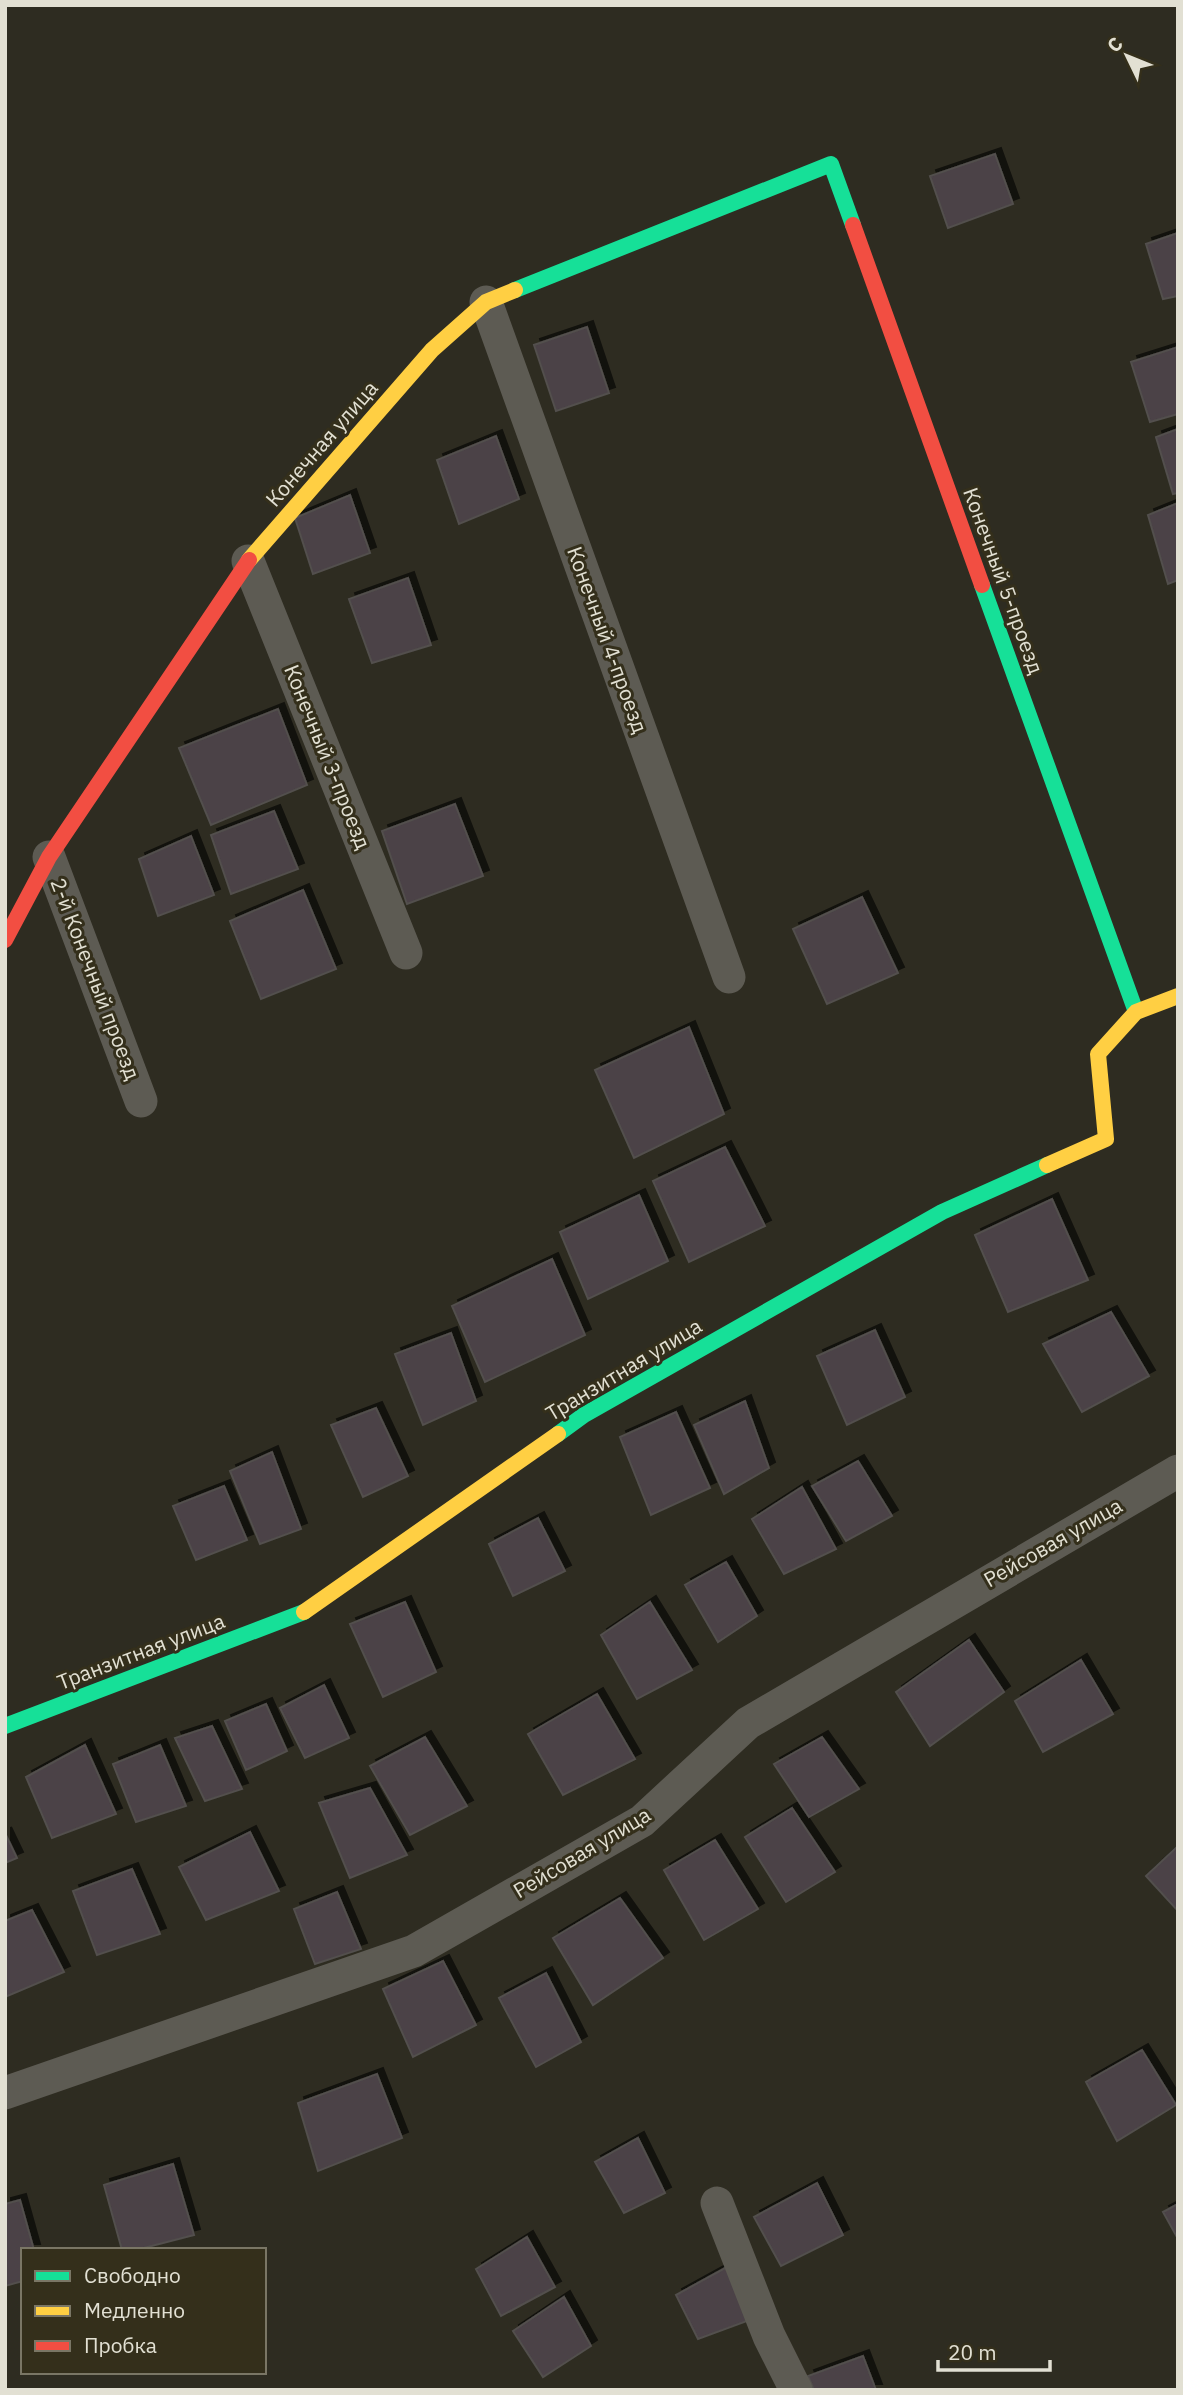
<svg xmlns="http://www.w3.org/2000/svg" width="1183" height="2395" viewBox="0 0 1183 2395" font-family="'IBM Plex Sans',sans-serif">
  <style>
    .building { fill: #4b4246; stroke: #524f4d; stroke-width: 2; filter: url(#shadow) }
    .lines { fill: none; stroke-linecap: round; stroke-linejoin: round }
    .street { stroke: #5d5b53; stroke-width: 33 }
    .fast { stroke: #16e098; stroke-width: 16 }
    .slow { stroke: #ffcf43; stroke-width: 16 }
    .jam { stroke: #f24e42; stroke-width: 16 }
    .labels { text-anchor: middle; stroke-width: 6; stroke-linejoin: round; paint-order: stroke }
    .street-label { font-size: 21px; fill: #e2e0d3; stroke: #342f1b }
  </style>
  <defs>
    <filter id="shadow"><feDropShadow dx="6" dy="-6" stdDeviation="0" flood-color="#0009"/></filter>
  </defs>
  <rect width="100%" height="100%" fill="#2e2c21"/>
  <!-- building -->
  <path class="building" d="M995,154L1013,204L948,228L930,176Z
    M1178,233V296L1163,299L1146,244Z
    M587,327L609,393L556,411L534,345Z
    M1178,347V414L1150,422L1131,362Z
    M1178,429V493L1173,494L1156,437Z
    M496,436L519,499L459,524L437,460Z
    M350,495L370,553L313,574L295,518Z
    M1178,503V580L1168,584L1148,515Z
    M408,578L431,645L372,663L349,599Z
    M278,709L307,785L211,825L179,748Z
    M455,804L483,876L407,904L382,831Z
    M274,811L298,869L231,894L211,835Z
    M191,836L214,895L158,916L139,859Z
    M303,890L336,969L261,999L230,921Z
    M862,897L898,973L827,1004L793,929Z
    M689,1027L724,1114L634,1158L595,1070Z
    M725,1147L765,1226L689,1262L653,1181Z
    M639,1195L668,1261L588,1299L560,1232Z
    M1052,1199L1088,1280L1008,1312L975,1235Z
    M552,1259L585,1335L485,1382L452,1306Z
    M1111,1312L1149,1376L1082,1412L1043,1344Z
    M875,1330L905,1397L847,1425L817,1356Z
    M451,1333L476,1401L423,1425L395,1354Z
    M745,1401L769,1468L724,1494L694,1425Z
    M376,1408L408,1476L363,1497L331,1425Z
    M676,1412L710,1488L651,1515L620,1437Z
    M272,1452L301,1529L260,1544L230,1471Z
    M858,1461L892,1516L846,1541L812,1486Z
    M224,1486L247,1540L196,1560L173,1506Z
    M802,1487L836,1549L784,1574L752,1519Z
    M538,1518L565,1571L513,1596L489,1544Z
    M726,1562L757,1616L718,1642L685,1585Z
    M405,1602L436,1672L383,1697L350,1624Z
    M650,1602L692,1670L637,1699L601,1635Z
    M969,1640L1004,1692L930,1746L896,1692Z
    M1081,1660L1113,1714L1043,1752L1015,1701Z
    M324,1685L349,1738L305,1758L280,1708Z
    M597,1694L635,1759L563,1795L528,1734Z
    M266,1704L287,1751L246,1770L225,1721Z
    M212,1726L242,1789L205,1801L175,1738Z
    M425,1737L467,1806L410,1835L370,1766Z
    M822,1737L859,1789L809,1817L774,1764Z
    M85,1745L116,1814L52,1838L26,1777Z
    M160,1745L186,1806L136,1822L113,1764Z
    M370,1788L407,1855L350,1878L319,1803Z
    M792,1808L835,1872L786,1902L745,1837Z
    M250,1832L279,1891L206,1920L179,1867Z
    M5,1833L17,1858L5,1863Z
    M715,1840L758,1909L704,1940L664,1870Z
    M1178,1846V1911L1146,1876Z
    M132,1869L160,1934L97,1955L73,1891Z
    M337,1892L361,1949L315,1964L294,1909Z
    M620,1898L663,1958L593,2005L553,1938Z
    M32,1910L64,1972L5,1997V1921Z
    M443,1961L476,2025L413,2057L383,1989Z
    M546,1973L581,2042L536,2067L499,1998Z
    M1142,2050L1176,2105L1117,2141L1086,2082Z
    M377,2074L402,2138L318,2171L298,2103Z
    M638,2138L665,2193L624,2213L595,2162Z
    M173,2164L194,2235L136,2250H122L104,2185Z
    M817,2183L843,2235L781,2266L754,2217Z
    M20,2200L34,2250H23V2281L5,2286V2204Z
    M1178,2204V2239L1163,2212Z
    M527,2237L555,2287L501,2316L476,2269Z
    M727,2267L747,2321L698,2339L676,2295Z
    M564,2297L591,2346L543,2377L513,2331Z
    M863,2356L876,2390H814L808,2376Z"/>
  <g class="lines">
    <!-- street -->
    <path class="street" d="M486,302L729,977
      M248,561L406,953
      M49,857L141,1101
      M5,2093L414,1951L642,1821L748,1723L1178,1471
      M717,2203L769,2336L796,2390"/>
    <!-- fast -->
    <path class="fast" d="M515,290L831,164L853,225
      M982,585L1136,1012
      M558,1434L584,1415L942,1212L1047,1165
      M5,1726L304,1612"/>
    <!-- slow -->
    <path class="slow" d="M249,560L432,350L486,302L515,290
      M1047,1165L1106,1139L1098,1054L1136,1012L1178,996
      M304,1612L558,1434"/>
    <!-- jam -->
    <path class="jam" d="M853,225L982,585
      M5,940L49,857L249,560"/>
  </g>
  <g class="labels">
    <!-- street labels -->
    <g class="street-label">
      <text transform="translate(322 444) rotate(-49)" y="7">Конечная улица</text>
      <text transform="translate(1003 581) rotate(70)" y="7">Конечный 5-проезд</text>
      <text transform="translate(607 640) rotate(70)" y="7">Конечный 4-проезд</text>
      <text transform="translate(327 757) rotate(68)" y="7">Конечный 3-проезд</text>
      <text transform="translate(95 979) rotate(69)" y="7">2-й Конечный проезд</text>
      <text transform="translate(624 1370) rotate(-31)" y="7">Транзитная улица</text>
      <text transform="translate(1053 1543) rotate(-30)" y="7">Рейсовая улица</text>
      <text transform="translate(141 1652) rotate(-21)" y="7">Транзитная улица</text>
      <text transform="translate(582 1853) rotate(-31)" y="7">Рейсовая улица</text>
    </g>
  </g>
  <!-- border -->
  <rect width="1183" height="2395" fill="none" stroke="#e2e0d3" stroke-width="14"/>
  <!-- legend -->
  <rect x="21" y="2248" width="245" height="126" fill="#342f1b" stroke="#7a7665" stroke-width="2"/>
  <rect x="35" y="2271" width="35" height="10" fill="#16e098" stroke="#7a7665" stroke-width="2"/>
  <text x="84" y="2283" font-size="21" fill="#e2e0d3">Свободно</text>
  <rect x="35" y="2306" width="35" height="10" fill="#ffcf43" stroke="#7a7665" stroke-width="2"/>
  <text x="84" y="2318" font-size="21" fill="#e2e0d3">Медленно</text>
  <rect x="35" y="2341" width="35" height="10" fill="#f24e42" stroke="#7a7665" stroke-width="2"/>
  <text x="84" y="2353" font-size="21" fill="#e2e0d3">Пробка</text>
  <!-- north arrow -->
  <g transform="translate(1127 56) rotate(313)" stroke="#342f1b" stroke-width="5" paint-order="stroke">
  <path d="M0-5L12 26L0 18L-12 26Z" fill="#e2e0d3"/>
  <text y="-10" font-size="19" font-weight="bold" text-anchor="middle" fill="#e2e0d3">С</text>
  </g>
  <!-- scale -->
  <path d="M938 2360v10h112v-10" fill="none" stroke="#e2e0d3" stroke-width="3.5"/>
  <text x="948" y="2360" font-size="21" fill="#e2e0d3" stroke="#342f1b" stroke-width="5" paint-order="stroke">20 m</text>
</svg>
